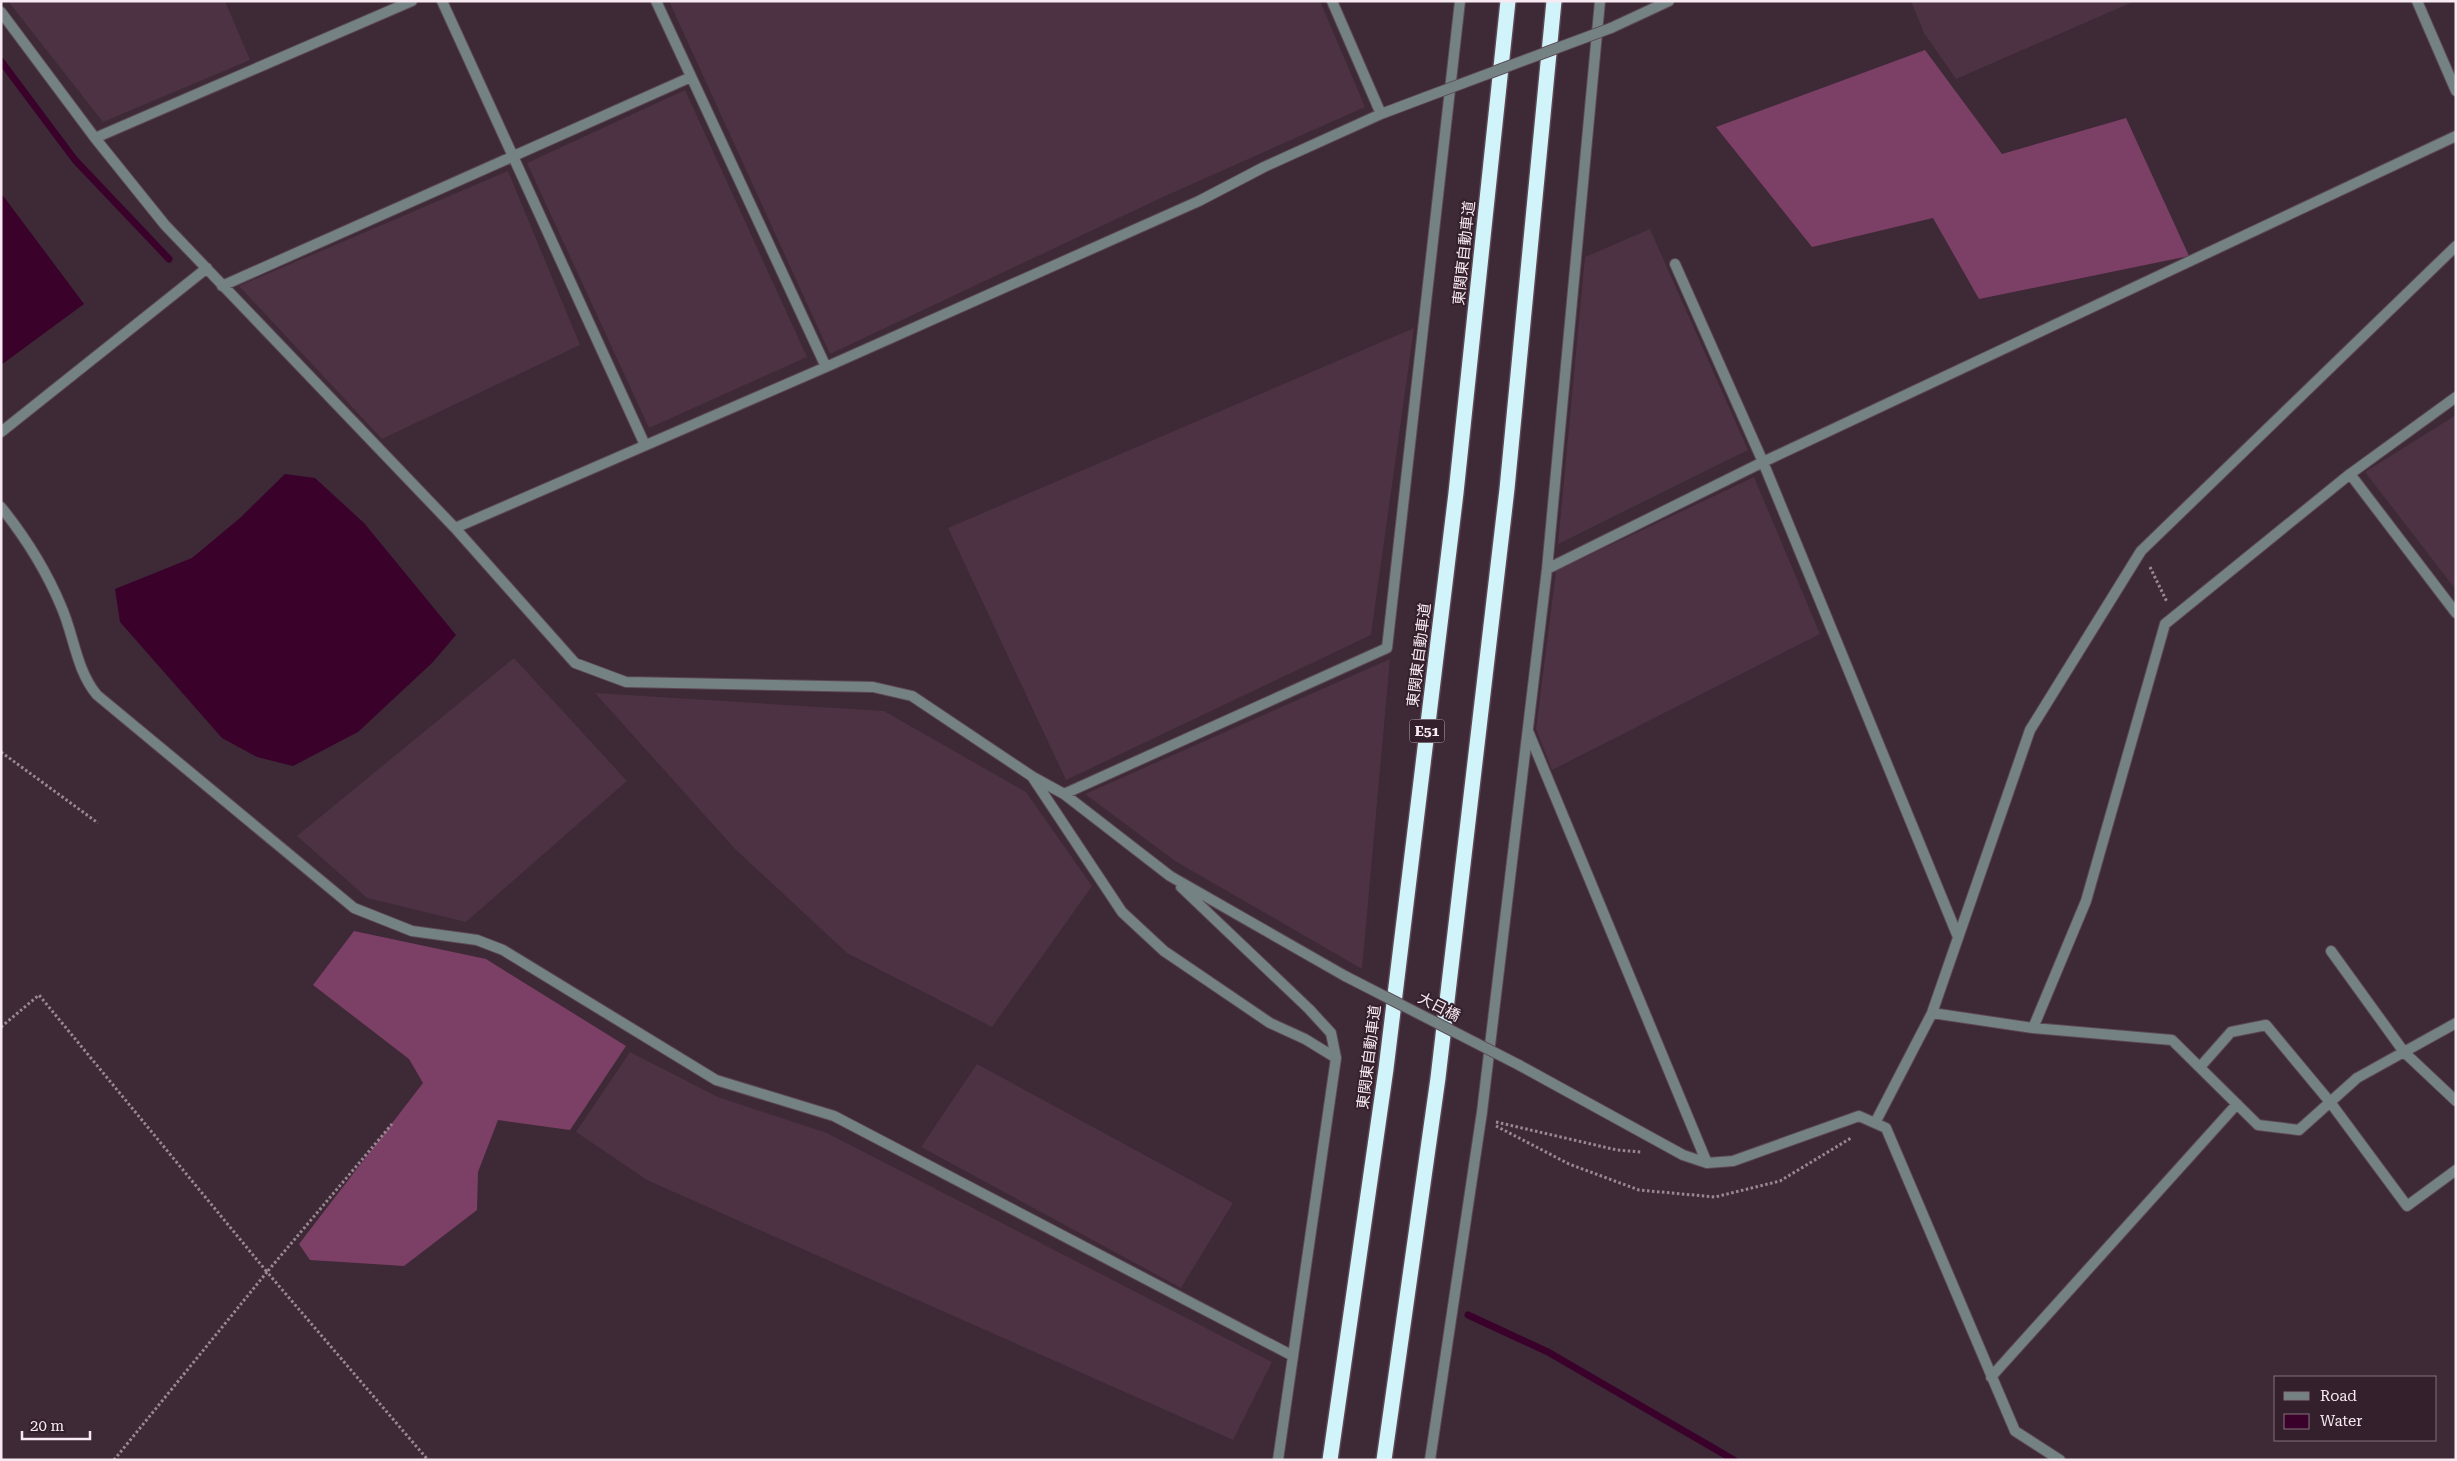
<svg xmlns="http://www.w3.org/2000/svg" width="2457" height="1461" viewBox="0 0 2457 1461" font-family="'Roboto Serif','Noto Sans JP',serif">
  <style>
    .built { fill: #4c3242 }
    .forest { fill: #7c3f66 }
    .water { fill: #3a022b }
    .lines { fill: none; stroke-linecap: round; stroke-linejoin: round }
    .stream { stroke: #3a022b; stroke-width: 7 }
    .lane-casing { stroke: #5c4854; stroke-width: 12 }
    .street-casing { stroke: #5c4854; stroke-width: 12 }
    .highway-casing { stroke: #5c4854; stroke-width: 18 }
    .path { stroke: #998892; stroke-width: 3; stroke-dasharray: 2.5 2.5; stroke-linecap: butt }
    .lane { stroke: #748284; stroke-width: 10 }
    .street { stroke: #748284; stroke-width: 10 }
    .highway { stroke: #d1f3fa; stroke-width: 15 }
    .street-bridge-casing { stroke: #5c4854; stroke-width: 12; stroke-linecap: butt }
    .street-bridge { stroke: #748284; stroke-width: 10 }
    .labels { text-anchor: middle; stroke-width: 4; stroke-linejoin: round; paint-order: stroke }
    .shield { fill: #34202c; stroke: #bdadb7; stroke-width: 1 }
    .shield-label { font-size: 14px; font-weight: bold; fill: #f8eaf2 }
    .street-label { font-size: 15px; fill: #f8eaf2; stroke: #34202c }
  </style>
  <rect width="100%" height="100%" fill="#3e2936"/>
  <!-- built -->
  <path class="built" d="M8,1H225L250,60L103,122Z
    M669,1H1320L1365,107L1163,197L830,354Z
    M1911,1H2135L1956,79L1924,33Z
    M685,90L807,357L649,428L527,163Z
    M508,171L580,345L382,439L239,286Z
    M1650,229L1748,450L1558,544L1585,257Z
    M1414,328L1371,635L1066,780L948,528Z
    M2456,415V590L2365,472Z
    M1754,477L1820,634L1552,770L1536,729L1556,571Z
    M514,658L627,781L466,922L367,898L297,836Z
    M1390,659L1362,969L1175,861L1085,794Z
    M595,693L884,711L1026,792L1092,886L992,1027L847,953L735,849Z
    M630,1052L718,1097L827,1133L1272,1362L1233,1440L647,1180L576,1132Z
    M977,1064L1233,1203L1181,1288L921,1147Z"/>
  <!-- forest -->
  <path class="forest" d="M1925,50L2002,154L2126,118L2189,256L1979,299L1933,218L1812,247L1716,127Z
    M354,931L486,959L626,1046L570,1130L498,1120L478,1172L477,1210L404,1266L310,1260L299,1244L423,1083L409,1059L313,985Z"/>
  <!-- water -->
  <path class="water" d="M1,193L84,304L1,365Z
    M285,474L315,478L364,523L456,635L432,663L358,732L293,766L257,757L222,738L120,622L115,589L192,558L240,518Z"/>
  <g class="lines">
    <!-- stream -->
    <path class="stream" d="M1,61L75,160L169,259
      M1468,1315L1548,1352L1734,1460"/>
    <!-- lane casing -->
    <g class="lane-casing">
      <path id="lane" d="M1675,264L1763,462"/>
    </g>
    <!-- street casing -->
    <g class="street-casing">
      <path id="street" d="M442,1L645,445
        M656,1L826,367
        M1332,1L1381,114
        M2417,1L2456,91
        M1,12L95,138L165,225L455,528L575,663L626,682L873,687L912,696L1033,777L1064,794L1170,876L1345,976
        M1611,28L1669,1
        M95,138L412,1
        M222,286L691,77
        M1,432L207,268
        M1763,462L1958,937
        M2350,474L2456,613
        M1,507C25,537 46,570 61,606C74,635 76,670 97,695L354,908L412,931L477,940L503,950L716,1080L834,1116L1293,1356
        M455,528L826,367L1199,201L1264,167L1381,114L1426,97
        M1547,569L1763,462L2456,136
        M1528,731L1707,1163
        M1033,778L1122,912L1164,951L1270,1023L1305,1039L1336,1058
        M1064,794L1387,648L1460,1
        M1181,887L1309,1009L1331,1033L1336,1058L1278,1460
        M2331,951L2404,1052L2456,1101
        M1932,1013L2033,1028L2172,1040L2258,1125L2299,1130L2357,1078L2456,1023
        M2033,1028L2086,901L2165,624L2350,474L2456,397
        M1519,1065L1683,1155L1707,1163L1733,1161L1859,1116L1886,1128L2015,1431L2060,1460
        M2200,1067L2231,1032L2266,1025L2330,1102L2407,1206L2456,1170
        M1875,1123L1932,1013L2030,730L2141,551L2456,246
        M1991,1377L2237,1104
        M1430,1460L1482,1112L1547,569L1600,1"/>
    </g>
    <!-- highway casing -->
    <g class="highway-casing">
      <path id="highway" d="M1330,1460L1386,1069L1456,493L1508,1
        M1384,1460L1438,1078L1507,489L1554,1"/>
    </g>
    <!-- path -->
    <path class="path" d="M2150,567L2167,602
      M1,752L98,823
      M1,1027L39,995L267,1272L392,1124
      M1496,1122L1617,1150L1641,1152
      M1496,1126L1569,1164L1639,1190L1715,1197L1780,1181L1851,1138
      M114,1460L267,1272L428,1460"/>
    <!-- lane -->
    <use href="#lane" class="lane"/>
    <!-- street -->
    <use href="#street" class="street"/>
    <!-- highway -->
    <use href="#highway" class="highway"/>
    <!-- street-bridge casing -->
    <g class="street-bridge-casing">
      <path id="street-bridge" d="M1426,97L1611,28
        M1345,976L1519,1065"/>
    </g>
    <!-- street-bridge -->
    <use href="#street-bridge" class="street-bridge"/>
  </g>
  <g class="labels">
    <!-- shield labels -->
    <rect class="shield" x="1409.5" y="719.5" width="35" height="23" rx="4"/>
    <g class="shield-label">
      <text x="1427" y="736">E51</text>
    </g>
    <!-- street labels -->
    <g class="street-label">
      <text transform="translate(1464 253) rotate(-84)" y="5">東関東自動車道</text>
      <text transform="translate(1419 655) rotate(-83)" y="5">東関東自動車道</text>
      <text transform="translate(1439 1007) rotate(27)" y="5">大日橋</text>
      <text transform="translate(1369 1057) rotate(-83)" y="5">東関東自動車道</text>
    </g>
  </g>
  <!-- border -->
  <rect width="2457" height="1461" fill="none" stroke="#f8eaf2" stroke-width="5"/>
  <!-- legend -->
  <rect x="2274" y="1376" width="162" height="65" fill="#34202c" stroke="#82717b"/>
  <rect x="2284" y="1392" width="25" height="8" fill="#748284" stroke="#82717b"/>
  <text x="2320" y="1401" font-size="15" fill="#f8eaf2">Road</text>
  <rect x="2284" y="1414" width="25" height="15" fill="#3a022b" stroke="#82717b"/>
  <text x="2320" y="1426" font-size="15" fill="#f8eaf2">Water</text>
  <!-- scale -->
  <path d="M22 1431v8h68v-8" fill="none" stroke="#f8eaf2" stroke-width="2.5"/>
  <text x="30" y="1431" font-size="15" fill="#f8eaf2" stroke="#34202c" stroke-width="4" paint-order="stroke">20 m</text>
</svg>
